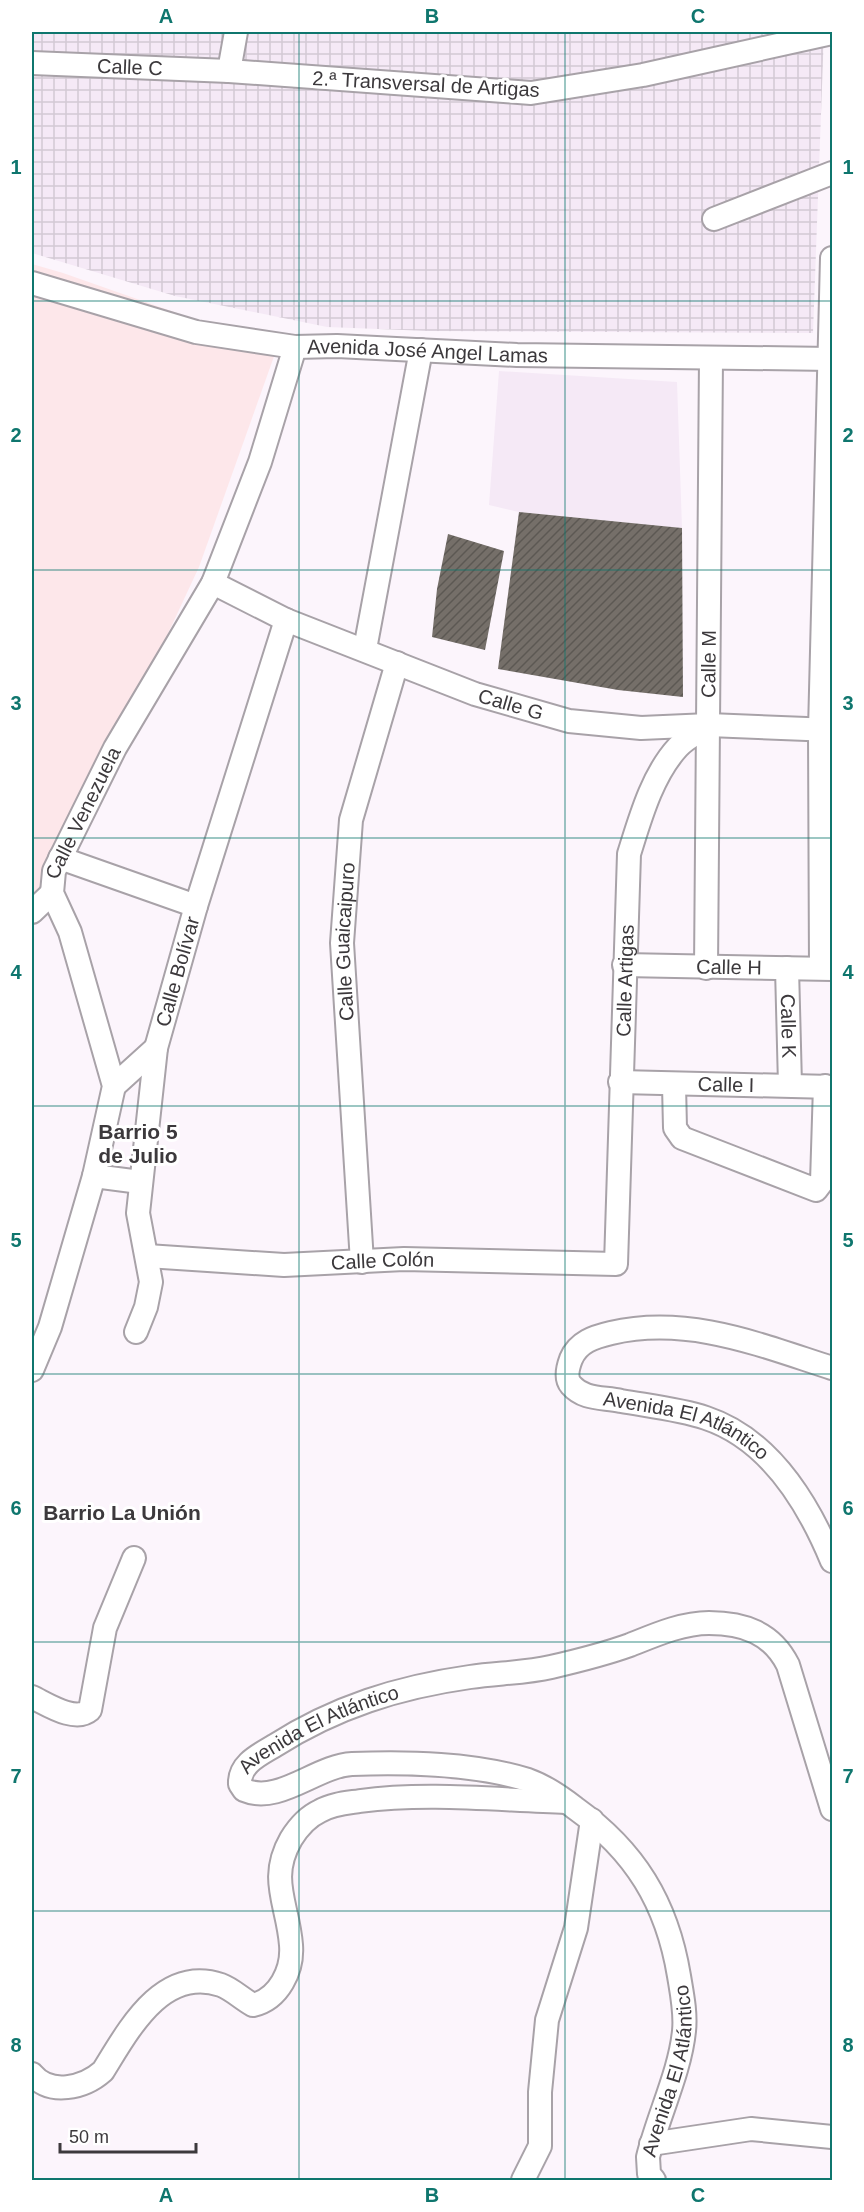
<svg xmlns="http://www.w3.org/2000/svg" width="864" height="2212" viewBox="0 0 864 2212" font-family="Helvetica,sans-serif">
  <style>
    .industrial { fill: url(#industrial-grid) }
    .built { fill: #f5e9f6 }
    .medical { fill: #fde7ea }
    .building { fill: url(#building-hatch) }
    .lines { fill: none; stroke-linecap: round; stroke-linejoin: round }
    .minor-casing { stroke: #a8a2a8; stroke-width: 26 }
    .minor { stroke: #fff; stroke-width: 22 }
    .grid { fill: none; stroke: #0f766e; stroke-width: 1.5; stroke-opacity: 0.55 }
    .labels { text-anchor: middle; stroke-width: 6; stroke-linejoin: round; paint-order: stroke }
    .street-label { font-size: 20px; fill: #3c393c; stroke: #fff }
    .neighbourhood-label { font-size: 21px; font-weight: bold; fill: #3c393c; stroke: #fff }
    .neatline { fill: none; stroke: #0f766e; stroke-width: 2 }
    .grid-label { font-size: 20px; text-anchor: middle; font-weight: bold; fill: #0f766e }
  </style>
  <defs>
    <pattern id="industrial-grid" width="8" height="8" patternUnits="userSpaceOnUse" patternTransform="scale(1.5)"><rect width="8" height="8" fill="#f5e9f6"/><path d="M0 4h8M4 0v8" fill="none" stroke="#d3c9d4"/></pattern>
    <pattern id="building-hatch" width="6" height="6" patternUnits="userSpaceOnUse" patternTransform="scale(1.5)"><rect width="6" height="6" fill="#756f69"/><path d="M-1 1l2-2M0 6l6-6M5 7l2-2" fill="none" stroke="#5c5853"/></pattern>
  </defs>
  <rect width="100%" height="100%" fill="#fcf5fc"/>
  <!-- industrial -->
  <path class="industrial" d="M32,32H824L813,333L429,331L327,327L175,296L32,253Z"/>
  <!-- built -->
  <path class="built" d="M499,371L677,382L682,528L519,512L489,505Z"/>
  <!-- medical -->
  <path class="medical" d="M32,264L63,273L277,348L199,567L32,925Z"/>
  <!-- building -->
  <path class="building" d="M519,512L682,528L683,697L618,690L498,669Z
    M448,534L504,551L485,650L432,637L437,589Z"/>
  <g class="lines">
    <!-- minor casing -->
    <g class="minor-casing">
      <g id="minor">
        <path id="s1" d="M32,63L229,71L531,93L643,75L832,33"/>
        <path d="M229,71L236,32"/>
        <path d="M714,219L832,173"/>
        <path id="s2" d="M32,283L196,332L295,347L337,346L517,355L832,359"/>
        <path id="s3" d="M213,583L286,620L475,694L569,721L641,728L709,725L832,730"/>
        <path d="M365,649L421,350"/>
        <path d="M60,858L196,906"/>
        <path d="M32,912L52,893"/>
        <path id="s4" d="M624,965L832,969"/>
        <path id="s5" d="M706,968L711,358"/>
        <path id="s6" d="M787,968L790,1085"/>
        <path d="M821,968L820,730L832,258"/>
        <path id="s7" d="M620,1082L832,1087"/>
        <path d="M674,1085L675,1128L682,1138L816,1190L822,1182L825,1086"/>
        <path d="M114,1086L156,1048"/>
        <path d="M94,1176L140,1182"/>
        <path id="s8" d="M147,1256L284,1265L404,1259L616,1264L629,854C640,819 652,775 678,747C686,738 699,732 709,725"/>
        <path id="s9" d="M362,1262L342,943L351,820L397,663"/>
        <path id="s10" d="M136,1332L146,1307L151,1282L138,1213L156,1048L196,906L286,620"/>
        <path id="s11" d="M832,1368C760,1345 688,1315 611,1333C594,1337 578,1342 571,1359C568,1367 565,1378 571,1385C584,1400 603,1397 621,1401C649,1406 679,1409 706,1418C769,1439 808,1503 832,1561"/>
        <path id="s12" d="M32,1370L50,1327L94,1176L114,1086L70,932L52,893L54,871L115,748L213,583L260,462L295,347"/>
        <path d="M32,1697C47,1704 75,1723 90,1710L105,1628L134,1558"/>
        <path d="M32,2074C50,2096 84,2088 103,2071C128,2031 162,1965 221,1985C232,1989 242,1999 253,2005C279,1999 293,1970 291,1945C288,1904 268,1879 291,1839C299,1826 307,1817 320,1811C332,1804 347,1803 360,1801C428,1792 497,1800 566,1802"/>
        <path d="M651,2144L751,2129L832,2137"/>
        <path d="M523,2180L540,2146V2092L547,2020L576,1928L592,1820"/>
        <path id="s13" d="M654,2180L649,2174L648,2157C658,2116 680,2072 684,2031C686,2013 682,1994 679,1976C667,1903 635,1851 575,1808C561,1797 545,1786 528,1780C473,1763 408,1762 352,1764C316,1766 279,1805 244,1790L240,1784C239,1764 259,1755 274,1746C335,1707 399,1687 470,1677C497,1673 525,1673 551,1667C577,1661 605,1654 630,1645C655,1635 682,1623 709,1623C744,1623 772,1633 788,1665L832,1809"/>
      </g>
    </g>
    <!-- minor -->
    <use href="#minor" class="minor"/>
  </g>
  <!-- grid -->
  <path class="grid" d="M299,32V2180M565,32V2180M32,301H832M32,570H832M32,838H832M32,1106H832M32,1374H832M32,1642H832M32,1911H832"/>
  <g class="labels">
    <!-- street labels -->
    <g class="street-label">
      <text dy="7" stroke="none"><textPath href="#s1" startOffset="98">Calle C</textPath></text>
      <text transform="translate(426 84) rotate(3)" y="7">2.ª Transversal de Artigas</text>
      <text dy="7" stroke="none"><textPath href="#s2" startOffset="404">Avenida José Angel Lamas</textPath></text>
      <text dy="7" stroke="none"><textPath href="#s5" startOffset="304">Calle M</textPath></text>
      <text dy="7" stroke="none"><textPath href="#s3" startOffset="322">Calle G</textPath></text>
      <text dy="7" stroke="none"><textPath href="#s12" startOffset="586">Calle Venezuela</textPath></text>
      <text dy="7" stroke="none"><textPath href="#s9" startOffset="321">Calle Guaicaipuro</textPath></text>
      <text dy="7" stroke="none"><textPath href="#s4" startOffset="105">Calle H</textPath></text>
      <text dy="7" stroke="none"><textPath href="#s10" startOffset="368">Calle Bolívar</textPath></text>
      <text dy="7" stroke="none"><textPath href="#s8" startOffset="753">Calle Artigas</textPath></text>
      <text dy="7" stroke="none"><textPath href="#s6" startOffset="58">Calle K</textPath></text>
      <text dy="7" stroke="none"><textPath href="#s7" startOffset="106">Calle I</textPath></text>
      <text dy="7" stroke="none"><textPath href="#s8" startOffset="236">Calle Colón</textPath></text>
      <text dy="7" stroke="none"><textPath href="#s11" startOffset="428">Avenida El Atlántico</textPath></text>
      <text dy="7" stroke="none"><textPath href="#s13" startOffset="870">Avenida El Atlántico</textPath></text>
      <text dy="7" stroke="none"><textPath href="#s13" startOffset="114">Avenida El Atlántico</textPath></text>
    </g>
    <!-- neighbourhood labels -->
    <g class="neighbourhood-label">
      <text x="138" y="1139">Barrio 5<tspan x="138" dy="24">de Julio</tspan></text>
      <text x="122" y="1520">Barrio La Unión</text>
    </g>
  </g>
  <!-- border -->
  <rect width="864" height="2212" fill="none" stroke="#ffffff" stroke-width="66"/>
  <!-- scale -->
  <path d="M60 2143v9h136v-9" fill="none" stroke="#3c393c" stroke-width="3"/>
  <text x="69" y="2143" font-size="18" fill="#3c393c" stroke="#ffffff" stroke-width="4.5" paint-order="stroke">50 m</text>
  <rect x="33" y="33" width="798" height="2146" class="neatline"/>
  <g class="grid-label">
    <text x="166" y="23">A</text>
    <text x="432" y="23">B</text>
    <text x="698" y="23">C</text>
    <text x="16" y="174">1</text>
    <text x="848" y="174">1</text>
    <text x="16" y="442">2</text>
    <text x="848" y="442">2</text>
    <text x="16" y="710">3</text>
    <text x="848" y="710">3</text>
    <text x="16" y="979">4</text>
    <text x="848" y="979">4</text>
    <text x="16" y="1247">5</text>
    <text x="848" y="1247">5</text>
    <text x="16" y="1515">6</text>
    <text x="848" y="1515">6</text>
    <text x="16" y="1783">7</text>
    <text x="848" y="1783">7</text>
    <text x="16" y="2052">8</text>
    <text x="848" y="2052">8</text>
    <text x="166" y="2202">A</text>
    <text x="432" y="2202">B</text>
    <text x="698" y="2202">C</text>
  </g>
</svg>
